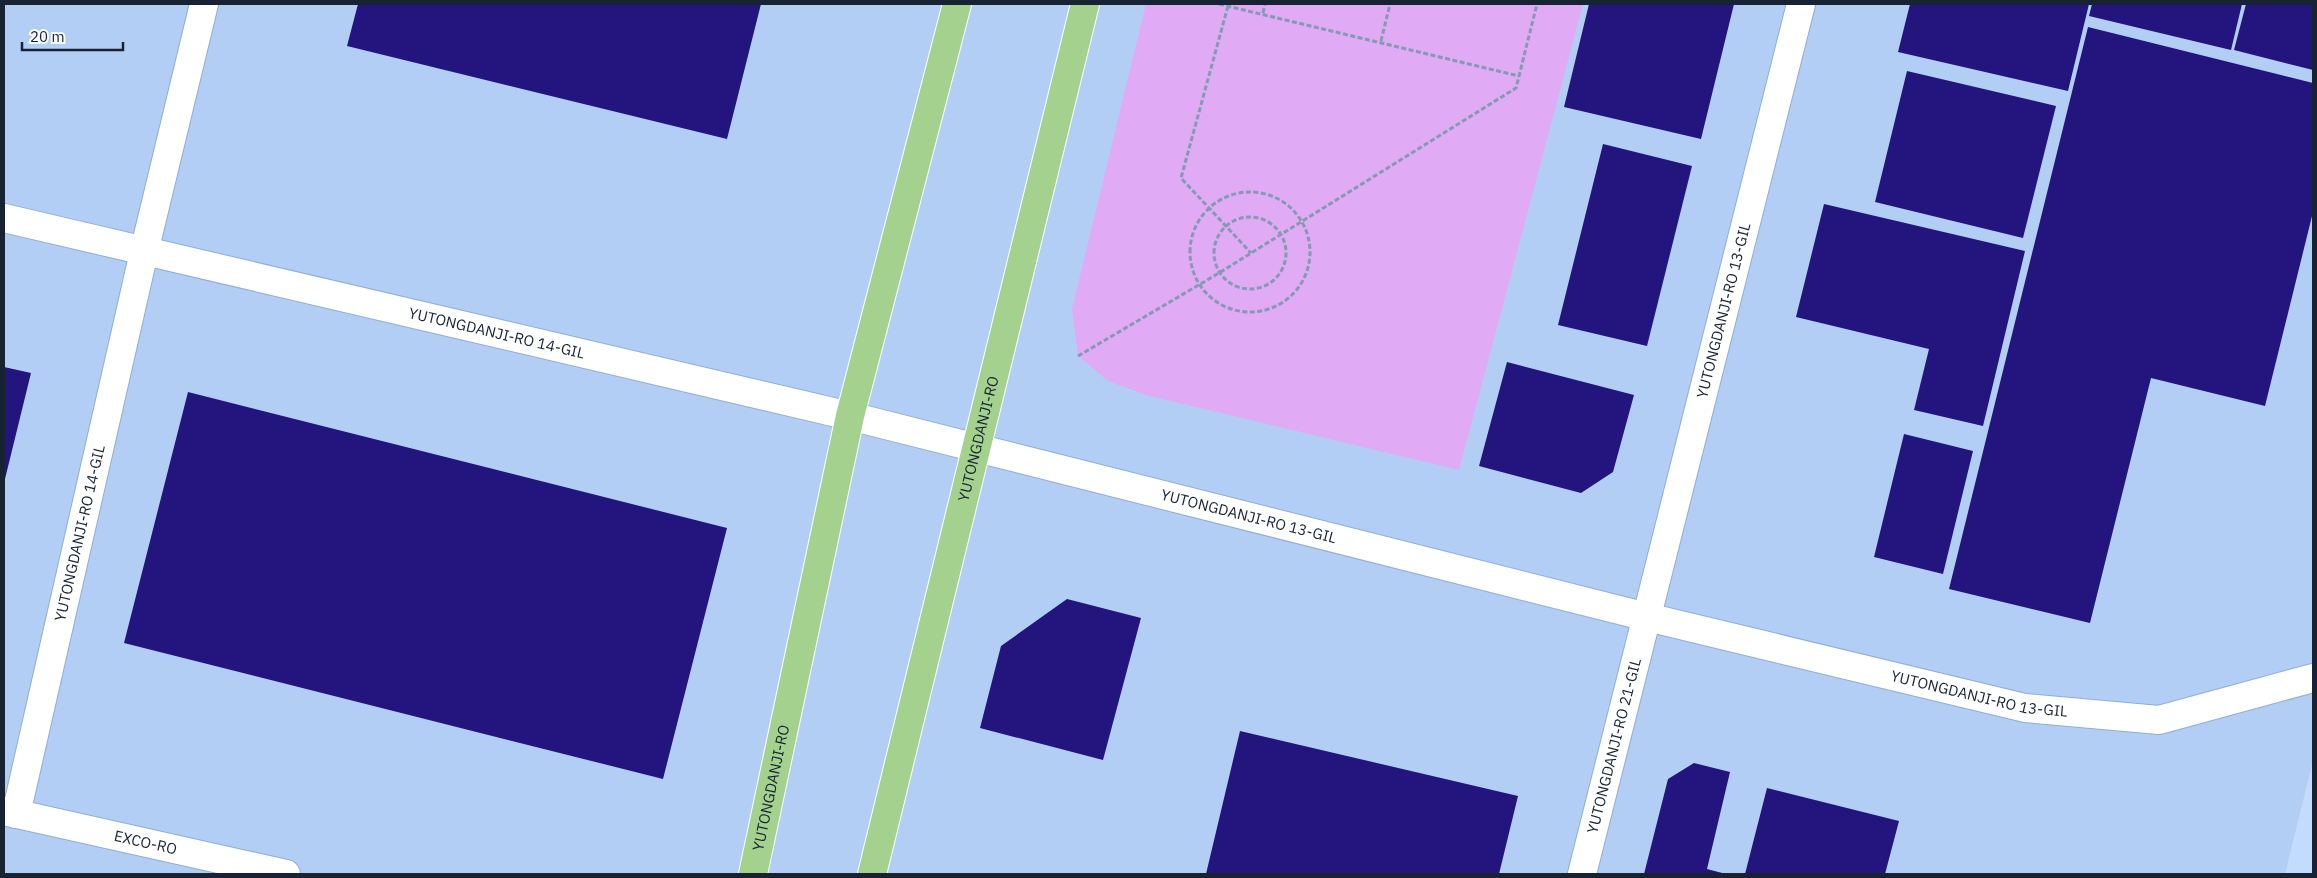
<svg xmlns="http://www.w3.org/2000/svg" width="2317" height="878" viewBox="0 0 2317 878" font-family="'IBM Plex Sans',sans-serif">
  <style>
    .built { fill: #b3cef5 }
    .green { fill: #e0aaf5 }
    .building { fill: #23147e }
    .lines { fill: none; stroke-linecap: round; stroke-linejoin: round }
    .minor-casing { stroke: #90add6; stroke-width: 30 }
    .major-casing { stroke: #fff; stroke-width: 30 }
    .path { stroke: #8599b5; stroke-width: 3; stroke-dasharray: 5 2.5; stroke-linecap: butt }
    .minor { stroke: #fff; stroke-width: 28 }
    .major { stroke: #a4d18e; stroke-width: 28 }
    .labels { text-anchor: middle; stroke-width: 5; stroke-linejoin: round; paint-order: stroke }
    .street-label { font-size: 15px; fill: #172333; stroke: #f7faff }
  </style>
  <rect width="100%" height="100%" fill="#c3dbfe"/>
  <!-- built -->
  <path class="built" d="M4,4H2313V761L2285,874H4Z"/>
  <!-- green -->
  <path class="green" d="M1146,4H1583L1459,470L1146,395L1108,381L1078,356L1072,309Z"/>
  <!-- building -->
  <path class="building" d="M358,4H761L727,139L347,46Z
    M1589,4H1734L1701,139L1564,107Z
    M1910,4H2089L2068,91L1898,52Z
    M2092,4H2242L2231,50L2089,16Z
    M2246,4H2313V70L2234,50Z
    M2088,27L2313,83V212L2265,406L2151,378L2090,623L1949,589Z
    M1907,71L2056,106L2023,238L1875,202Z
    M1603,144L1692,166L1647,346L1558,325Z
    M1824,204L2025,251L1983,426L1914,410L1929,349L1796,317Z
    M1507,362L1634,395L1613,472L1581,493L1479,466Z
    M4,367L31,373L4,483Z
    M188,392L727,528L663,779L124,643Z
    M1904,434L1973,451L1943,574L1874,557Z
    M1067,599L1141,618L1103,760L980,728L1001,646Z
    M1240,731L1518,796L1499,874H1206Z
    M1694,763L1730,772L1707,869L1726,874H1644L1668,779Z
    M1767,788L1899,821L1885,874H1745Z"/>
  <g class="lines">
    <!-- minor casing -->
    <g class="minor-casing">
      <g id="minor">
        <path id="s1" d="M4,218L850,416L1647,617L2025,708L2159,720L2313,678"/>
        <path id="s2" d="M4,811L286,874"/>
        <path id="s3" d="M16,814L144,252L204,4"/>
        <path id="s4" d="M1582,874L1801,4"/>
      </g>
    </g>
    <!-- major casing -->
    <g class="major-casing">
      <g id="major">
        <path id="s5" d="M753,874L850,416L957,4"/>
        <path id="s6" d="M872,874L1085,4"/>
      </g>
    </g>
    <!-- path -->
    <path class="path" d="M1219,4L1519,76
      M1228,6L1181,178L1251,253
      M1263,13L1265,4
      M1381,41L1390,4
      M1190 252a60 60 0 1 1 120 0a60 60 0 1 1-120 0Z
      M1214 253a36 36 0 1 1 72 0a36 36 0 1 1-72 0Z
      M1078,356L1219,273L1516,88L1537,4"/>
    <!-- minor -->
    <use href="#minor" class="minor"/>
    <!-- major -->
    <use href="#major" class="major"/>
  </g>
  <g class="labels">
    <!-- street labels -->
    <g class="street-label">
      <text dy="5" stroke="none"><textPath href="#s4" startOffset="581">YUTONGDANJI-RO 13-GIL</textPath></text>
      <text dy="5" stroke="none"><textPath href="#s1" startOffset="506">YUTONGDANJI-RO 14-GIL</textPath></text>
      <text dy="5" stroke="none"><textPath href="#s6" startOffset="448">YUTONGDANJI-RO</textPath></text>
      <text dy="5" stroke="none"><textPath href="#s1" startOffset="1280">YUTONGDANJI-RO 13-GIL</textPath></text>
      <text dy="5" stroke="none"><textPath href="#s3" startOffset="288">YUTONGDANJI-RO 14-GIL</textPath></text>
      <text dy="5" stroke="none"><textPath href="#s1" startOffset="2032">YUTONGDANJI-RO 13-GIL</textPath></text>
      <text dy="5" stroke="none"><textPath href="#s4" startOffset="132">YUTONGDANJI-RO 21-GIL</textPath></text>
      <text dy="5" stroke="none"><textPath href="#s5" startOffset="88">YUTONGDANJI-RO</textPath></text>
      <text dy="5" stroke="none"><textPath href="#s2" startOffset="145">EXCO-RO</textPath></text>
    </g>
  </g>
  <!-- border -->
  <rect width="2317" height="878" fill="none" stroke="#172333" stroke-width="10"/>
  <!-- scale -->
  <path d="M22 42v8h101v-8" fill="none" stroke="#172333" stroke-width="2.5"/>
  <text x="30" y="42" font-size="15" fill="#172333" stroke="#f7faff" stroke-width="4" paint-order="stroke">20 m</text>
</svg>
